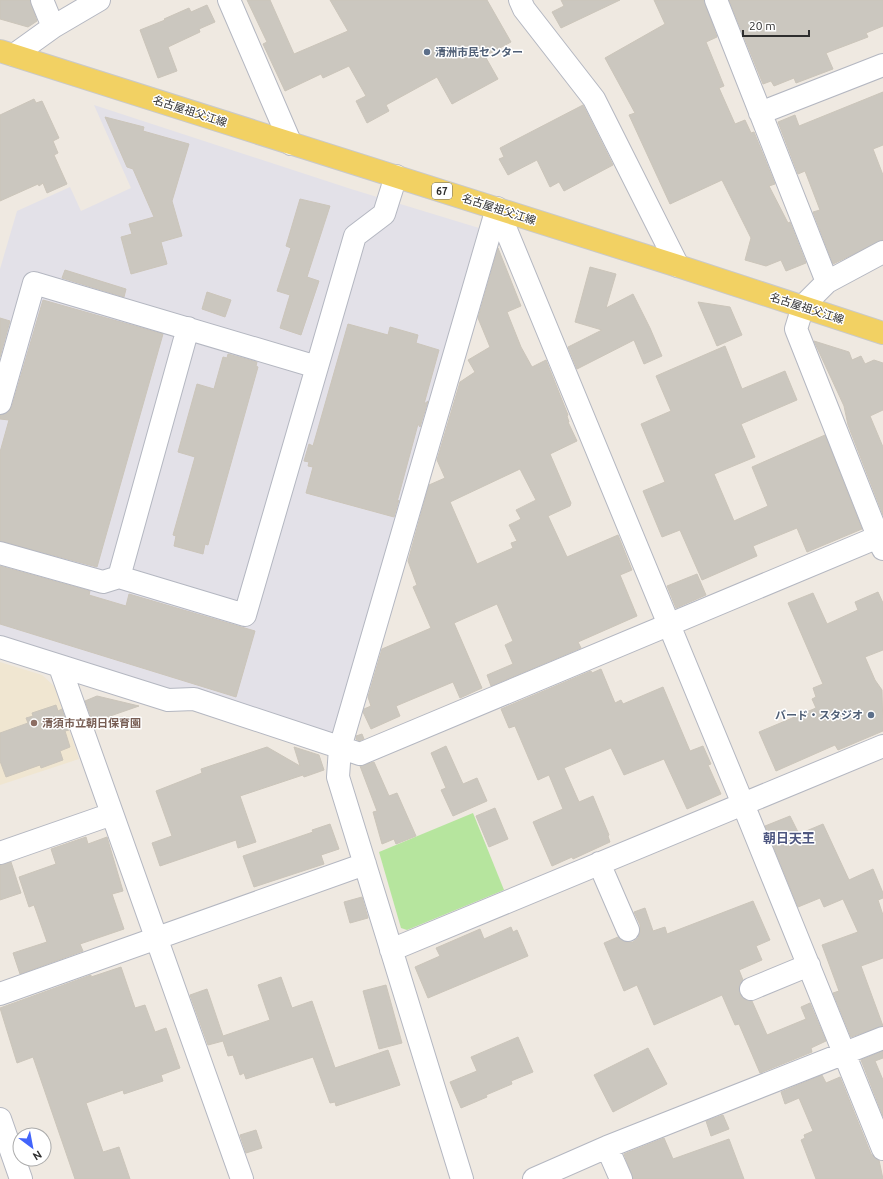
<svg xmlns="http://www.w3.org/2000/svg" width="883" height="1179" viewBox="0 0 883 1179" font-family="Ubuntu,'Noto Sans JP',sans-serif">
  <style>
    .industrial { fill: #e3e1e8 }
    .education { fill: #f0e6d1 }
    .green { fill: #b6e59e }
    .building { fill: #cbc7bf; stroke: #cbc5ba; fill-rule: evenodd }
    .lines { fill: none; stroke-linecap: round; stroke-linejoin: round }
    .minor-casing { stroke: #b4b7c1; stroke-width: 24 }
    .major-casing { stroke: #c9c9c9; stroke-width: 24 }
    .minor { stroke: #fff; stroke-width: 22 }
    .major { stroke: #f2d163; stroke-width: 22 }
    .service-dot { fill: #5c6f8a; stroke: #fff; stroke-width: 1.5 }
    .education-dot { fill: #8d6e63; stroke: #fff; stroke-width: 1.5 }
    .labels { text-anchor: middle; stroke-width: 3; stroke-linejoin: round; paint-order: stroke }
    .shield { fill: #fff; stroke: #6d6d6d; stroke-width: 1 }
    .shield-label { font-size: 10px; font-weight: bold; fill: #2e2e2e }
    .service-label { font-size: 11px; font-weight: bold; fill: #4e5e75; stroke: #fff; text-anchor: start }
    .street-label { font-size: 11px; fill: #2e2e2e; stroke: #fff }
    .education-label { font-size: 11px; font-weight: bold; fill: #785e54; stroke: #fff; text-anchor: start }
    .quarter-label { font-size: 13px; font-weight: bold; fill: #4d5680; stroke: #fff }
  </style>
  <rect width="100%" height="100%" fill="#efe9e1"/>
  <!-- industrial -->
  <path class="industrial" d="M94,105L351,189L479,228L333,737L178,688L175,693L0,638V269L17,211L70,187L81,211L131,188Z"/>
  <!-- education -->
  <path class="education" d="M0,662L42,675L55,687L79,759L0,785Z"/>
  <!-- green -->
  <path class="green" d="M473,813L504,890L407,930L401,928L379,852Z"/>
  <!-- building -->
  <path class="building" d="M0,0H30L37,21L28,27L0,19Z
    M247,0H270L294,54L348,31L330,0H487L511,42L485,56L498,79L452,104L437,77L386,105L389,111L367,123L356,101L366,96L349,66L323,78L321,74L285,91L263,44L267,42Z
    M561,0H620L561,28L552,12L564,6Z
    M654,0H704L717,37L706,42L724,86L719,88L735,124L745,120L751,133L754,132L775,184L769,186L788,223L790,222L806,263L786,271L781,260L766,266L745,260L751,238L722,180L670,204L629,115L635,113L605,58L665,24Z
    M729,0H883V26L866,33L868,37L826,53L833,69L796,83L794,78L774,86L771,81L763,84Z
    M207,5L215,22L199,29L200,32L168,47L177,71L158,78L140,30L165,20L164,19L189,8L191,12Z
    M883,92V145L873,149L883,175V240L833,264L813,212L820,210L805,171L798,174L778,122L795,115L799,126Z
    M34,99L36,103L42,101L59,138L53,141L58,153L54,155L67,184L47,193L43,183L39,186L38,184L0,201V115Z
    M583,105L613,165L564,191L559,182L550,187L537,160L508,175L499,159L504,157L500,148Z
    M105,117L144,127L143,131L189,144L172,201L182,236L161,242L167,264L131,274L121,237L132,234L129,224L154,217L133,169L127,167Z
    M300,199L330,206L307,277L319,281L301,335L280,328L290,295L277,291L291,248L286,246Z
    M498,248L521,306L507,312L521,347L532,367L546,360L568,415L567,416L569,422H568L577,441L550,454L571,503L570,506L548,516L567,557L618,535L632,570L620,575L637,616L578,642L581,648L491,686L487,675L513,664L505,645L513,641L497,604L454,623L482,688L460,698L453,682L396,706L400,716L371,729L363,712L364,709L371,706L368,697L382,649L431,628L413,587L417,585L408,561L429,485L445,478L437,460L460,382L475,372L468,360L490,347L478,318ZM520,469L536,500L516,510L521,519L509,525L517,541L511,543L513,548L477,564L450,502Z
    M590,267L616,274L606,308L633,294L650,328L662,356L644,364L634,340L577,369L568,347L602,330L575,322Z
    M65,270L126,289L124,297L62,278Z
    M207,292L231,300L225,317L202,309Z
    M43,300L163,334L97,567L0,541V452L9,420L0,419V415L8,412L12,406Z
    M698,302L730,307L742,335L717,346Z
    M0,318L10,321L0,357Z
    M348,324L388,335L390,327L418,335L416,343L439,350L424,404L428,401L420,427L418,424L397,502L399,500L394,517L306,493L313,467L308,466L309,462L304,461L309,444L313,446Z
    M814,341L849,352L852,360L861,356L865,364L874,360L883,363V410L870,416L883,447V515L848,425L844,406Z
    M725,346L742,389L785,371L797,400L741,424L755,457L714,474L734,521L768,506L752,467L825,435L862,529L807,552L797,528L753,546L757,556L702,580L680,530L662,537L643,491L665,482L641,424L671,411L656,376Z
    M228,354L257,362L256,366L258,367L208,545L205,544L203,554L174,546L176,536L173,535L195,457L178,452L197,384L214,389L223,357L227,358Z
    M0,566L90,591L89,595L126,606L129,594L255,631L236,697L0,624Z
    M697,574L706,595L676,608L667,586Z
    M878,592L883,603V650L865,657L875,680L882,690L883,731L838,750L835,745L776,771L759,732L816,708L812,699L816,697L813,688L823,684L788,603L813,593L827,624L858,610L855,602Z
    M601,669L615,703L621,700L623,704L663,687L690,751L703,746L711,764L708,765L721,794L687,809L664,759L624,775L611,748L564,768L579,802L593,796L609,835L608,836L610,842L573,859L572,857L552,866L533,822L563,809L549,775L538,780L515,726L509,728L501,709L591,671L592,673Z
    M97,696L139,706L93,722L85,701Z
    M56,705L58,711L62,709L69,730L65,731L70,747L60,751L63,760L41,768L40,765L6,777L0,761V733L28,723L26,718L33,716L32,713Z
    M362,734L364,739L359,741L356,739V736Z
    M446,746L463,784L477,778L487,801L453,816L441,790L446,788L431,753Z
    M267,747L300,766L294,747L319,755L324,770L304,777L303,775L240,796L256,842L238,848L236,840L160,866L152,843L172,836L156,791L202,773L201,769Z
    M374,762L389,796L397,793L416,836L396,844L394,839L382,844L373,812L377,811L360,766Z
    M495,808L508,839L489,847L476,816Z
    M790,816L799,834L823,824L849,880L873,869L883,893V898L878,900L883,915V958L861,966L883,1026L851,1037L833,993L839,991L822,945L858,932L843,899L824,907L820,898L798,907L765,826Z
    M330,824L339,849L321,855L324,864L254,887L243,856L313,832L312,830Z
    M86,837L88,844L107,837L123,891L112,894L124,929L80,944L83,951L20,974L13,953L47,942L34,905L29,907L19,877L56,864L51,849Z
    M11,862L21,893L0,900V865Z
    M362,897L368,918L350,923L344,902Z
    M753,901L770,940L756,946L762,960L739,970L743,980L739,987L740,994L744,999L752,1001L767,1035L806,1019L801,1007L810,1003L826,1041L811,1048L812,1052L760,1073L739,1024L735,1025L722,995L654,1025L637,985L624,991L604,943L618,937L627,942H633L638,938L640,932V925L634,912L645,908L653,931L665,927L667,934Z
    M511,927L513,932L517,930L528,956L428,998L415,967L440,956L436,948L480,929L484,939Z
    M121,967L135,1008L145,1005L155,1032L166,1028L180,1068L161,1075L163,1081L124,1094L123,1090L86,1103L103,1152L119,1147L130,1179H75L33,1057L17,1063L0,1008L91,975V977Z
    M281,977L292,1008L312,1001L335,1068L388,1050L400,1085L336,1106L335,1102L330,1103L313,1057L246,1079L244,1073L240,1075L233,1055L228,1056L223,1041L208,1045L190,995L207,989L223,1036L270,1020L258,985Z
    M386,985L402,1043L379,1049L363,991Z
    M518,1037L533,1072L511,1081L512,1084L486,1095L487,1097L461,1108L450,1082L477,1071L471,1057Z
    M648,1048L667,1084L613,1112L594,1075Z
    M883,1051V1058L875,1061L883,1080V1116L861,1060Z
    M822,1075L826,1083L840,1077L871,1154L879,1160L883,1179H816L801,1140L805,1138L804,1135L813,1131L799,1098L785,1104L781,1092Z
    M723,1115L729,1129L711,1136L706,1121Z
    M256,1130L262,1148L246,1153L240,1135Z
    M664,1138L673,1159L729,1139L744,1179H633L624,1154Z"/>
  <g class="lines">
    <!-- minor casing -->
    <g class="minor-casing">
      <path id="minor" d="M42,0L53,27
        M229,0L291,144
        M520,0L524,9L594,99L678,266
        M716,0L827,282L803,306L796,329L883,549
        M14,55L53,27L99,0
        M760,113L883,65
        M497,208L743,804L883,1149
        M827,282L883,252
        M188,328L119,577L245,615L355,236L384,214L396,176
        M0,403L34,283L317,367
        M0,553L103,582L119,577
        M0,647L168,700L194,699L360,754L883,535
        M60,667L242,1179
        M0,853L112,814
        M599,863L628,930
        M391,950L883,746
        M751,989L809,965
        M0,994L365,864
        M0,1119L21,1179
        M607,1147L621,1179
        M462,1179L338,777L340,748L497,208
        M534,1179L607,1147L883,1038"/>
    </g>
    <!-- major casing -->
    <g class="major-casing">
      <path id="major" d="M0,51L678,266L883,333"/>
    </g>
    <!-- minor -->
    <use href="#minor" class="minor"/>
    <!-- major -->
    <use href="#major" class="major"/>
  </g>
  <!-- markers -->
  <g class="service-dot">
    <circle cx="427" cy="52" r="4"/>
    <circle cx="871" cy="715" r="4"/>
  </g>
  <circle class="education-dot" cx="34" cy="723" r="4"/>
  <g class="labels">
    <!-- shield labels -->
    <rect class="shield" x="432" y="183" width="20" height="16" rx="3"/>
    <g class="shield-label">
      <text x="442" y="195">67</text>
    </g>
    <!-- service labels -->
    <g class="service-label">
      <text x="435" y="56">清洲市民センター</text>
      <text x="863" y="719" text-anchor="end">バード・スタジオ</text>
    </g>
    <!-- street labels -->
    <g class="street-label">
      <text transform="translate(190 111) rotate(18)" y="4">名古屋祖父江線</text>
      <text transform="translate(499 209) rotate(18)" y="4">名古屋祖父江線</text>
      <text transform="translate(807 308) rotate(18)" y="4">名古屋祖父江線</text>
    </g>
    <!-- education labels -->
    <g class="education-label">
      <text x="42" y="727">清須市立朝日保育園</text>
    </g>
    <!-- quarter labels -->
    <g class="quarter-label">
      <text x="789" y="843">朝日天王</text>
    </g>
  </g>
  <!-- north arrow -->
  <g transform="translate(32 1147) rotate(148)"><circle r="19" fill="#ffffff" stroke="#ababab"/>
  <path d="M0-3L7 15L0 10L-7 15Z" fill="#4264fb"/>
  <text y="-6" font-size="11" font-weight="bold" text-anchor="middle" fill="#2e2e2e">N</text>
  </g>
  <!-- scale -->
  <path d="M743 30v6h66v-6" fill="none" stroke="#2e2e2e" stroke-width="2"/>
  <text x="749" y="30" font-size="12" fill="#2e2e2e" stroke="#ffffff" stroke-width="3" paint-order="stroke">20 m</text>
</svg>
